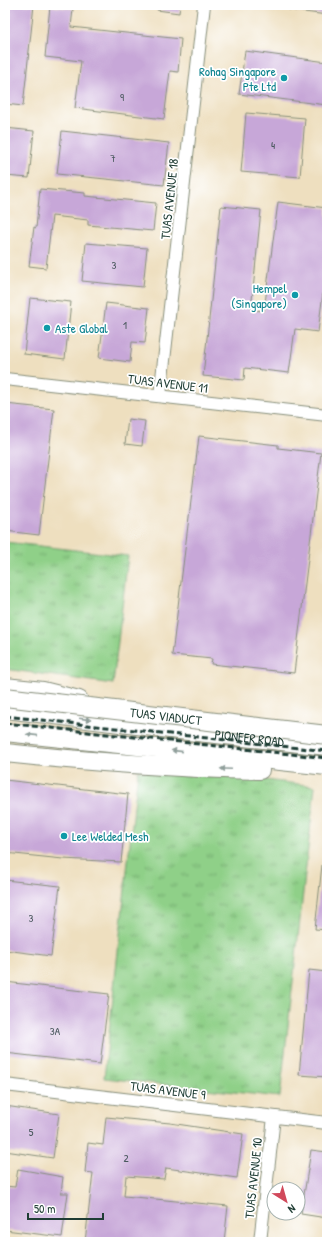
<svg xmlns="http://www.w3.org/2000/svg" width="332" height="1247" viewBox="0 0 332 1247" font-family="'Patrick Hand',sans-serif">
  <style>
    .grass { fill: url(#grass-tufts); stroke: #57865e }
    .building { fill: #c7a7d8 }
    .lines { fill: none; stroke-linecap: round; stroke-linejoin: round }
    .street-casing { stroke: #868e7a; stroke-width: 14 }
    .primary-casing { stroke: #868e7a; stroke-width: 20 }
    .street { stroke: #fff; stroke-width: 12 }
    .primary { stroke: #fff; stroke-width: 18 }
    .rail { stroke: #1f3d34; stroke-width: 3; stroke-dasharray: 6 3; stroke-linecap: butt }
    .primary-bridge-casing { stroke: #868e7a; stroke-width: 20; stroke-linecap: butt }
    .primary-bridge { stroke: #fff; stroke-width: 18 }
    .oneway { fill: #8f9e9a }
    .culture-dot { fill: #0f9aa8; stroke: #fff; stroke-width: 1.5 }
    .labels { text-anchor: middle; stroke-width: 3.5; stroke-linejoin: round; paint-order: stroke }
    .number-label { font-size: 11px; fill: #49585d }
    .culture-label { font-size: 13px; fill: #0d838f; stroke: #fff; text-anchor: end }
    .street-label { font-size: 13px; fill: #1f3d34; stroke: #fff }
  </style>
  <defs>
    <pattern id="grass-tufts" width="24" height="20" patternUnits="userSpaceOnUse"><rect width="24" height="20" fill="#8fd088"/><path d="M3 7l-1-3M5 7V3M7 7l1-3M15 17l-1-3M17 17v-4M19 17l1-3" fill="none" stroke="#74aa70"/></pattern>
  </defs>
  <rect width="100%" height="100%" fill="#fff"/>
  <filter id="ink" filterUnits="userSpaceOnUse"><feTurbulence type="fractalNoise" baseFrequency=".025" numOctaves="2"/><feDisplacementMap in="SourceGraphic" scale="8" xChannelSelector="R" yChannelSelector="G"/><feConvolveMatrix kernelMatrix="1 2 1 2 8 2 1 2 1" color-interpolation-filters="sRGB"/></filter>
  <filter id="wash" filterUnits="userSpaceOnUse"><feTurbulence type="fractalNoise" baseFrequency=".012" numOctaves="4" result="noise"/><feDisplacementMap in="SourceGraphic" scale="16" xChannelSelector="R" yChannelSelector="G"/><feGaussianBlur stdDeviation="0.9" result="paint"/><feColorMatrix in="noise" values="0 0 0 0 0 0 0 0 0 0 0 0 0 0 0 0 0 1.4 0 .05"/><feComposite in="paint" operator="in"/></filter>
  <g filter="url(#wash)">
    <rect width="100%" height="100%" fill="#eedfbf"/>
    <!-- grass -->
    <path class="grass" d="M5,542L128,556L113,684L5,669Z
      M138,771L240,777L315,786L280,1097L104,1078Z"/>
    <g id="blocks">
      <!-- building -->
      <path class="building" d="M5,5H34L23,106L5,104Z
        M158,5H180L179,13L157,10Z
        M289,5H327V15L289,10Z
        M50,6L73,9L71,27L181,39L178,72L170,71L164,119L75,108L81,61L45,57Z
        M245,51L327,62V105L239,94Z
        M246,113L305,118L300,177L241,172Z
        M5,128L34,131L29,178L5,176Z
        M62,131L169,143L164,185L57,174Z
        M40,189L85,193V196L156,203L153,231L88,225V220L52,216L46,268L29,266L34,227L36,228Z
        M278,202L327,208V261L318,332L295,329L289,373L245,368L244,380L203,376L221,206L261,210L251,310L264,311Z
        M86,243L147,248L143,287L82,281Z
        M30,298L71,302L65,359L24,354Z
        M106,303L149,308L145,343L132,342L130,362L99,358Z
        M5,404L54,409L39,535L5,531Z
        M128,419L145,421L142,446L125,444Z
        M199,436L278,445V448L321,453L294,673L211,664L212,659L172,655Z
        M5,780L128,794L121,862L63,859L5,853Z
        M322,865H327V930L315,929Z
        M5,880L60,886L51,956L5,950Z
        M309,970L327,972V1077L299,1075Z
        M5,982L109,994L100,1064L5,1053Z
        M5,1106L59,1114L53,1158L5,1151Z
        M106,1117L170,1123L243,1134L237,1178L166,1168L164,1179L126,1176L124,1196L228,1206L224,1242H138L119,1240L118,1242H85L93,1173L85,1172L88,1143L103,1145Z
        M311,1150L327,1152V1218L301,1214Z
        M18,1169L63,1177L61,1193H68L62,1237L5,1230V1186L15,1187Z"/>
    </g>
  </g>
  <g filter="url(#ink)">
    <use href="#blocks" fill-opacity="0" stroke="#868e7a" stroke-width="1"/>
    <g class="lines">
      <!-- street casing -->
      <g class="street-casing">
        <path id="street" d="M5,379L327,415
          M160,396L204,5
          M5,1085L327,1123
          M260,1242L274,1117"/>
      </g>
      <!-- primary casing -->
      <g class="primary-casing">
        <g id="primary">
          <path d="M5,687L43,691L79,700"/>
          <path id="s1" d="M5,709L170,729L327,746"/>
          <path d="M5,732L327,766"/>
          <path d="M5,753C90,762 175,768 260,770"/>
        </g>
      </g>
      <!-- street -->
      <use href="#street" class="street"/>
      <!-- primary -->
      <use href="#primary" class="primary"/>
      <!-- rail -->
      <path class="rail" d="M5,716L327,751
        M5,723L327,758"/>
      <!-- primary-bridge casing -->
      <g class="primary-bridge-casing">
        <g id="primary-bridge">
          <path id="s2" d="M5,697L327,735"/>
        </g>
      </g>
      <!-- primary-bridge -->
      <use href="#primary-bridge" class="primary-bridge"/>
    </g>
    <!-- one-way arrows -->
    <defs><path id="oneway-solid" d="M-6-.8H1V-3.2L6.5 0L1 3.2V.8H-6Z"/></defs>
    <g class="oneway">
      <use href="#oneway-solid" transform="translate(85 719) rotate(7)"/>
      <use href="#oneway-solid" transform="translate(32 735) rotate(-174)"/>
      <use href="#oneway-solid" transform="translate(177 751) rotate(-174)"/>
      <use href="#oneway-solid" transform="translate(226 769) rotate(-178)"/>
    </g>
  </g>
  <!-- markers -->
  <g class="culture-dot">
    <circle cx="284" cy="78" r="4"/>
    <circle cx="295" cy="295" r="4"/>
    <circle cx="47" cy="328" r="4"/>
    <circle cx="64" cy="836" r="4"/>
  </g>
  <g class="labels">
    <!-- number labels -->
    <g class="number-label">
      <text x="122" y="101">9</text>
      <text x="273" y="149">4</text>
      <text x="113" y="162">7</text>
      <text x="114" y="269">3</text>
      <text x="125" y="329">1</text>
      <text x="31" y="922">3</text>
      <text x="55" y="1035">3A</text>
      <text x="31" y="1136">5</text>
      <text x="126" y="1162">2</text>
    </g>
    <!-- culture labels -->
    <g class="culture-label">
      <text x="276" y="76">Rohag Singapore<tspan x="276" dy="15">Pte Ltd</tspan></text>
      <text x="287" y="293">Hempel<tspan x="287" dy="15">(Singapore)</tspan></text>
      <text x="55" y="333" text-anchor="start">Aste Global</text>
      <text x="72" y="841" text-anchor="start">Lee Welded Mesh</text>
    </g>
    <!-- street labels -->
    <g class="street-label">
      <text transform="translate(169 199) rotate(-84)" y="5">TUAS AVENUE 18</text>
      <text transform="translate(168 383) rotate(7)" y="5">TUAS AVENUE 11</text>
      <text dy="5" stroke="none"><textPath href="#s2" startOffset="162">TUAS VIADUCT</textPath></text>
      <text dy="5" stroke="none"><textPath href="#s1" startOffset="246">PIONEER ROAD</textPath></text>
      <text transform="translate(168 1090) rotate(7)" y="5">TUAS AVENUE 9</text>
      <text transform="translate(253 1178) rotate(-84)" y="5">TUAS AVENUE 10</text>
    </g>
  </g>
  <!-- margin -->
  <rect width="332" height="1247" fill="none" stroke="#fff" stroke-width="20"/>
  <!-- north arrow -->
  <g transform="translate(286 1201) rotate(143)"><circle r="19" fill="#ffffff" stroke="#a5b1ae"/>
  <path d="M0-3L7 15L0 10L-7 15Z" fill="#d1495b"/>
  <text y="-6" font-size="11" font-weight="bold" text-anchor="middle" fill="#1f3d34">N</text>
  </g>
  <!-- scale -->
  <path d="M28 1213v6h75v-6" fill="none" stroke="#1f3d34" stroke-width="2"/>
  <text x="34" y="1213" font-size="12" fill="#1f3d34" stroke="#ffffff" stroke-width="3" paint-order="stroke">50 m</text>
</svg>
